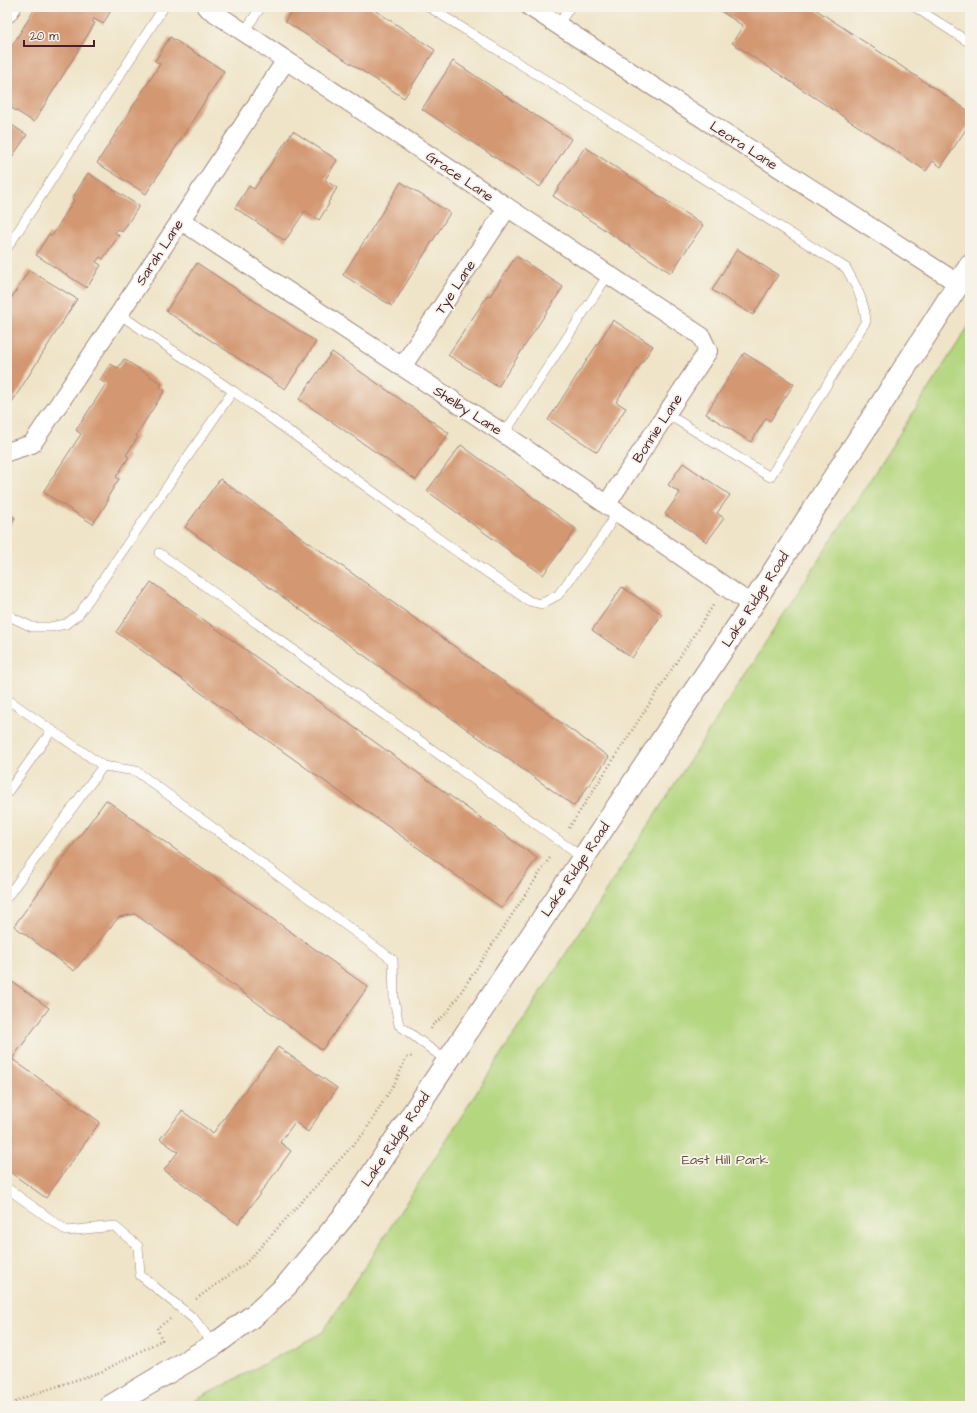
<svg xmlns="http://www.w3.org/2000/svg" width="977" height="1413" viewBox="0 0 977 1413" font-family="'Architects Daughter',sans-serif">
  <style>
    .green { fill: #b4d67f; stroke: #7f7a55 }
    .building { fill: #d39771 }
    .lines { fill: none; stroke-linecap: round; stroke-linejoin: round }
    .service-casing { stroke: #9c827a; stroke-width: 10 }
    .minor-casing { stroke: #9c827a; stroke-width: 20 }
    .tertiary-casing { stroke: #9c827a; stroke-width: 24 }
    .path { stroke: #9c827a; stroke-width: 2.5; stroke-dasharray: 1 3; stroke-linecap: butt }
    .service { stroke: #fff; stroke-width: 9 }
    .minor { stroke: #fff; stroke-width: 18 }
    .tertiary { stroke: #fff; stroke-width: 22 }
    .labels { text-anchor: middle; stroke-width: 3.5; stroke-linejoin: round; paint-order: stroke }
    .street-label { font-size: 14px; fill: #4a1f2b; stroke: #f7f3e8 }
    .park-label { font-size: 14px; fill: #644d40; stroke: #f7f3e8 }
  </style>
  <rect width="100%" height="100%" fill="#f7f3e8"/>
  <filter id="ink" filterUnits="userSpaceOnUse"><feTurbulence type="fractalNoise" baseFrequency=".025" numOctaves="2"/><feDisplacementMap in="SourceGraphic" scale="8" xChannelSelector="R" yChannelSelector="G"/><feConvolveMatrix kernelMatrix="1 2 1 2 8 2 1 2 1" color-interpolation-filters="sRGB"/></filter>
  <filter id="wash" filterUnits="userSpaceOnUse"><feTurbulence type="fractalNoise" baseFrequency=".012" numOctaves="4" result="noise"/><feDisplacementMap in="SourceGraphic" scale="16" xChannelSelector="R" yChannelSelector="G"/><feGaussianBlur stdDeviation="0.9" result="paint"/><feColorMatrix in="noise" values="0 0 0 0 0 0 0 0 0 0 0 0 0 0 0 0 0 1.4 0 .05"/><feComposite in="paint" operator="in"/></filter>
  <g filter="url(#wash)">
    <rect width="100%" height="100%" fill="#efe4c8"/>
    <!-- green -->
    <path class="green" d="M970,324V1406H185L323,1332Z"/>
    <g id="blocks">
      <!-- building -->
      <path class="building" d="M36,7H113L103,24L94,19L92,22L95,23L34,122L7,105V54Z
        M294,7H370L435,50L404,98L285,21Z
        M715,7H812L970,112L965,120L970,123L941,167L933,161L926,171L732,43L743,26Z
        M170,37L224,71L146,194L97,163L160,64L155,61Z
        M453,61L571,139L540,187L422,109Z
        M7,122L27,135L12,157L7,154Z
        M293,131L337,160L325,180L337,188L328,203L329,204L319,220L305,211L285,241L235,208L249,186L254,189Z
        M585,147L703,225L671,273L553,196Z
        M88,173L139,206L122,232L118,229L115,233L119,235L103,259L100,257L96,262L101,265L87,288L36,255L49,234L52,236L74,200L72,199Z
        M401,182L450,213L392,306L343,275Z
        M737,249L778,275L753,315L712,290Z
        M516,256L563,287L498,387L448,355L488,295L490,296Z
        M197,263L316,342L285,389L166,311Z
        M29,270L77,299L7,410V305Z
        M613,320L653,346L616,402L626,408L597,452L548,420Z
        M332,352L449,433L416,480L299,399Z
        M744,353L794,384L770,421L766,418L751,442L706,414Z
        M124,359L162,384L160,387L165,390L136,435L138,437L126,455L129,457L116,477L119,479L107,498L108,501L93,524L43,492L81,434L76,430L106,384L100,380L110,364L118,368Z
        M461,445L576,529L543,575L427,491Z
        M683,463L730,495L717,513L724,518L707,542L665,514L680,493L668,485Z
        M220,479L609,757L574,806L185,527Z
        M7,513L15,518L7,529Z
        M151,582L537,858L502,908L116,632Z
        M622,587L662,614L632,658L592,630Z
        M106,800L368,987L322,1050L135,914L119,917L74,971L14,926Z
        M7,978L49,1008L12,1059L100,1122L46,1198L7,1170Z
        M278,1047L337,1088L308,1132L295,1122L280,1142L291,1151L238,1224L164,1170L178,1152L160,1139L182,1111L213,1133Z"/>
    </g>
  </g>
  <g filter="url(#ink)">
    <use href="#blocks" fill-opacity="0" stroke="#9c827a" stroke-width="1"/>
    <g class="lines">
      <!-- service casing -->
      <g class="service-casing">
        <path id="service" d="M429,7L846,268C856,286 864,300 866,321L770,477L667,414
          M915,7L970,43
          M558,25L570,7
          M244,32L261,7
          M7,248L164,7
          M233,391L460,554L529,601L541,604L558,595L602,537L617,512
          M504,434L608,275
          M159,553L583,858
          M7,614L15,619L32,627H50L66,624L79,614L233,391L119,314
          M7,699L103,766L136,771L393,960L394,999L399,1025L447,1061
          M7,793L52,730
          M7,897L103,766
          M7,1188L67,1231L114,1226L138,1246L140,1275L194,1319L214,1345"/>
      </g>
      <!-- minor casing -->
      <g class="minor-casing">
        <path id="minor" d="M206,7L701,336L708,351L606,505
          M530,7L959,284
          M7,14L12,7
          M180,220L504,434L752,605
          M402,367L507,208
          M7,452L32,444L119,314L286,60"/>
      </g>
      <!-- tertiary casing -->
      <g class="tertiary-casing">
        <path id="tertiary" d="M111,1406L214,1345L257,1313L286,1286L345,1215L752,605L970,266"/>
      </g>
      <!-- path -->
      <path class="path" d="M569,828L714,604
        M431,1029L433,1025L447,1013L551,856
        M196,1299L245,1264L364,1133L396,1081L406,1058L414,1056
        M8,1406L28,1396L103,1371L162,1340L157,1328L170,1319"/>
      <!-- service -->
      <use href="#service" class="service"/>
      <!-- minor -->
      <use href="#minor" class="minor"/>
      <!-- tertiary -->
      <use href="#tertiary" class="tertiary"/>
    </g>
  </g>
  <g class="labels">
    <!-- street labels -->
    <g class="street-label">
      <text transform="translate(744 145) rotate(33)" y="5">Leora Lane</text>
      <text transform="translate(460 176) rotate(34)" y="5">Grace Lane</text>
      <text transform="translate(159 252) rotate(-57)" y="5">Sarah Lane</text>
      <text transform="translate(455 287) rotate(-57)" y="5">Tye Lane</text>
      <text transform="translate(468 410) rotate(33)" y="5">Shelby Lane</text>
      <text transform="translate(657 428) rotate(-57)" y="5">Bonnie Lane</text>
      <text transform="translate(755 599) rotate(-57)" y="5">Lake Ridge Road</text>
      <text transform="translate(575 869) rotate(-56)" y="5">Lake Ridge Road</text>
      <text transform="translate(395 1139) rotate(-56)" y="5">Lake Ridge Road</text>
    </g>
    <!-- park labels -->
    <g class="park-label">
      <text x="725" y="1164">East Hill Park</text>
    </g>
  </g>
  <!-- margin -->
  <rect width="977" height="1413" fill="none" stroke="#f7f3e8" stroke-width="24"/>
  <!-- scale -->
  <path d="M24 40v6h70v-6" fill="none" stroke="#4a1f2b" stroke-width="2"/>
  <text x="30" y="40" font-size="12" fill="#4a1f2b" stroke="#f7f3e8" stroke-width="3" paint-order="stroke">20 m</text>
</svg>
